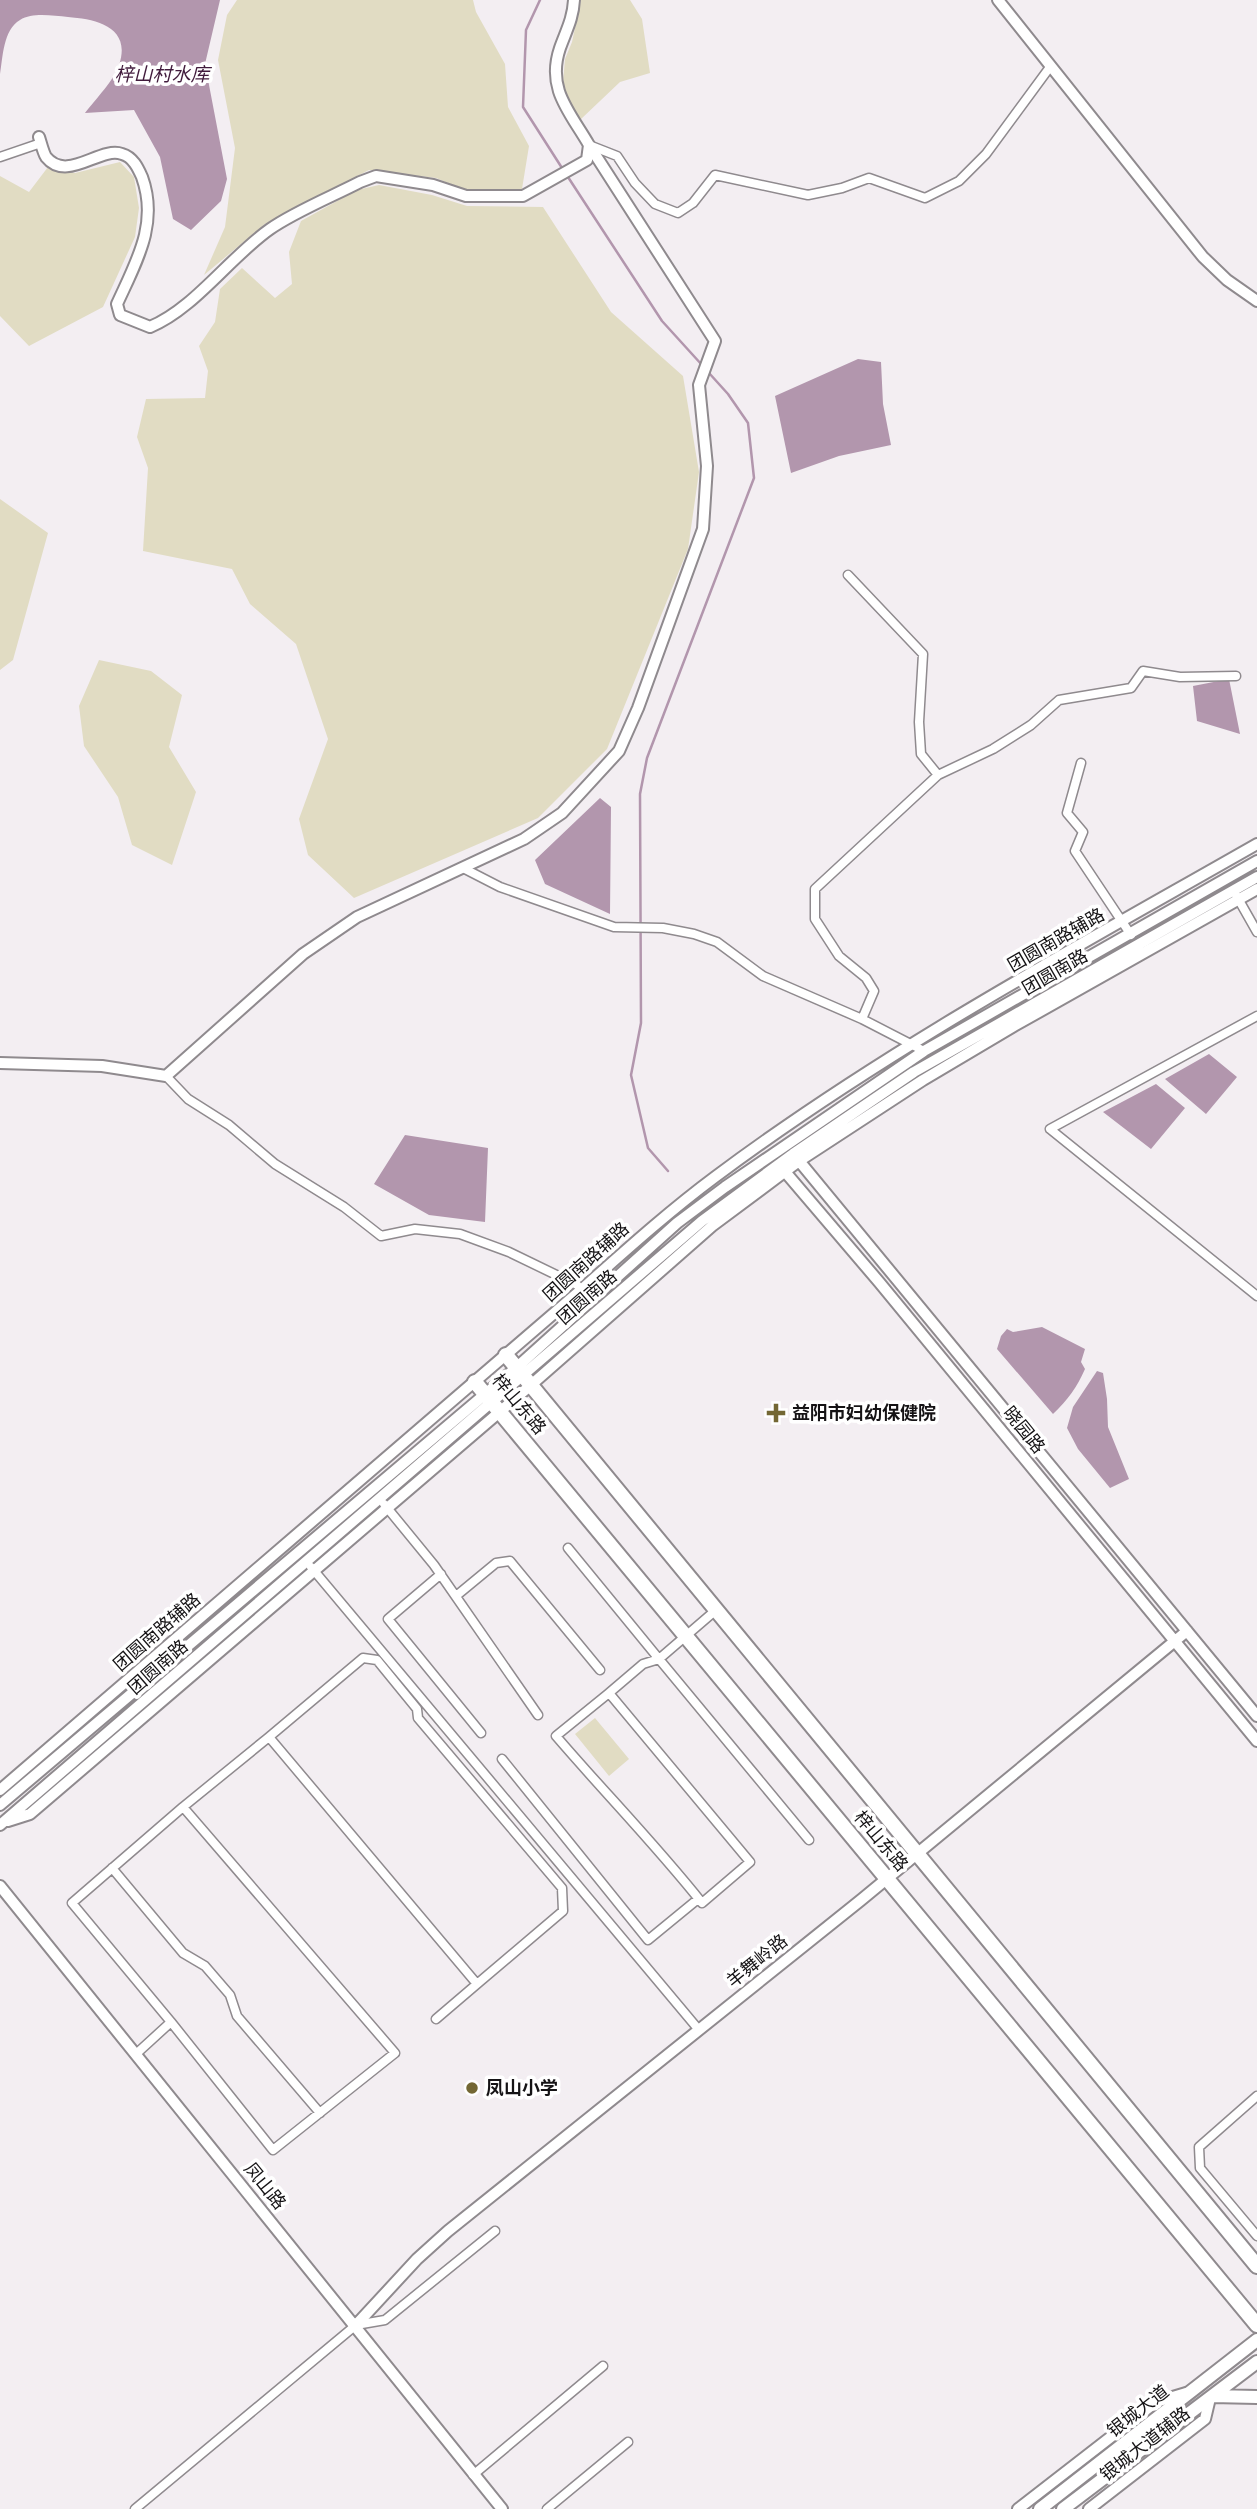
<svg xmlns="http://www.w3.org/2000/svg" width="1257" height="2509" viewBox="0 0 1257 2509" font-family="'Fira Sans','Noto Sans SC',sans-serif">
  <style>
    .green { fill: #e1dcc3 }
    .water { fill: #b296ad }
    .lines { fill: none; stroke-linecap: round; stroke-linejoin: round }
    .stream { stroke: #b296ad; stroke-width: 2.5 }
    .street-casing { stroke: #8f8a8e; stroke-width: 11 }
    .secondary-casing { stroke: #8f8a8e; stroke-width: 14 }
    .primary-casing { stroke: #8f8a8e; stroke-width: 16 }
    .highway-casing { stroke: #8f8a8e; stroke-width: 18 }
    .street { stroke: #fff; stroke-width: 8 }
    .secondary { stroke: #fff; stroke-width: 10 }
    .primary { stroke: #fff; stroke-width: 12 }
    .highway { stroke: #fff; stroke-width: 14 }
    .poi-dot { fill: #736734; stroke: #fff; stroke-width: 2.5 }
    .labels { text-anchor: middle; stroke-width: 7; stroke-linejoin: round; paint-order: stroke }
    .street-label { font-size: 18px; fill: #151315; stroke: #fff }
    .poi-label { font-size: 18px; font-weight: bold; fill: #151315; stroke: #fff; text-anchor: start }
    .water-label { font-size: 19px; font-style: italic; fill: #411b3c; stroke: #fff }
  </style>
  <rect width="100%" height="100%" fill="#f3eef2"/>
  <!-- green -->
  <path class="green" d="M237,0H473L476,12L505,64L508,107L529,146L522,189L467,191L436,178L369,170L265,224L204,275L225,227L235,148L218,60L227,15Z
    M581,0H630L642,19L650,73L620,82L580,120L562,94L565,59L572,42Z
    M120,162L134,177L139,208L135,237L103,307L29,346L0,316V176L29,192L48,167L75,173Z
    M379,185L432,195L467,206L543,207L611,312L683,376L699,472L688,549L607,749L538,818L354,898L308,855L299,819L328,739L296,644L250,604L232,569L143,551L148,468L137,437L146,399L205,398L208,371L199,346L215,322L220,289L242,268L275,298L292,284L289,252L301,221L357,190Z
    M0,499L48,533L13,660L0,670Z
    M99,660L151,671L182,695L169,747L196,792L172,865L132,845L118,797L84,746L79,706Z
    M595,1718L629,1759L609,1776L575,1734Z"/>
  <!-- water -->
  <path class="water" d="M0,0H220L205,64L227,179L221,201L191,230L173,219L160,157L134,110L85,113C95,100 115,79 119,65C132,27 96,19 68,17C53,16 33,12 20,20C3,30 3,57 0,74Z
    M858,359L881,362L883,404L891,445L839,456L791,473L775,396Z
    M1229,679L1240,734L1197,721L1193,686Z
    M600,798L611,807L610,914L545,884L535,860Z
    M1209,1054L1237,1077L1206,1114L1165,1079Z
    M1156,1084L1185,1108L1151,1149L1103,1112Z
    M405,1135L488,1148L485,1222L429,1215L374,1184Z
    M1042,1327L1085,1349L1081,1362L1085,1369C1077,1387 1068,1400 1053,1414L997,1349L1001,1336L1007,1329L1013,1332Z
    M1097,1371L1103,1373L1107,1399L1108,1427L1129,1479L1110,1488L1078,1449L1067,1428L1073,1407Z"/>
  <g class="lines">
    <!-- stream -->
    <path class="stream" d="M540,0L526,30L523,107L562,168
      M566,174L662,321L702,365
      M668,1171L648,1148L631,1075L641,1023L640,794L647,758L754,478L748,423L728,394L709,373"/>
    <!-- street casing -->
    <g class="street-casing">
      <path id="street" d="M589,145L617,156L635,183L655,204L678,213L693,203L715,175L808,195L842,188L869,178L925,198L959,181L986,154L1050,67
        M0,157L41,143
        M848,575L923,654L919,722L921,754L938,775
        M1081,763L1067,813L1083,832L1075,851L1131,935
        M463,868L500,887L614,927L663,928L694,934L717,942L763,976L862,1019L924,1051
        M1236,895L1257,932
        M1257,1016L1050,1129L1257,1296
        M862,1019L874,991L866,978L839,956L815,919V889L938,775L993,749L1031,725L1059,700L1131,688L1143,671L1180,677L1236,676
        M166,1076L188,1099L229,1125L275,1164L344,1207L381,1236L415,1229L460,1234L509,1252L577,1285L591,1301
        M384,1504L434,1565L538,1715
        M568,1548L659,1659L716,1610
        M311,1567L699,2030
        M441,1574L388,1619L481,1733
        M456,1596L496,1563L510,1561L600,1670
        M609,1693L556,1736C604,1792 656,1845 702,1903L750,1862L609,1693L643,1664L659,1659L809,1840
        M269,1737L363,1658L377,1660L417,1709L418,1718L562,1888L563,1911L477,1984
        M502,1759L648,1940L698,1899
        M183,1807L269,1737L477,1984L436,2019
        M112,1868L183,1953L205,1966L230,1995L237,2016L320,2113
        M136,2054L171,2022L72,1903L183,1807L395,2053L273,2150L171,2022
        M1257,2096L1199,2147L1200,2168L1257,2236
        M473,2475L603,2366
        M135,2509L356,2325L385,2320L495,2231
        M547,2509L628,2442"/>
    </g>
    <!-- secondary casing -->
    <g class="secondary-casing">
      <path id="secondary" d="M998,0L1203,257L1227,280L1257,301
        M39,137C41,143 43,152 46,157C67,183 100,146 122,154C133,157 138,168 142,177C159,224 136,262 117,304L120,315L150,327C194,309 230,257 270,229C294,212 333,196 360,182L376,176L433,185L466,196H523L587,160L589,145C570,112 546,89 560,48C566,31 573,19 574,0
        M0,1063L102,1066L166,1076L303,954L357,917L524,839L562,813L619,751L638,708L703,529L707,466L699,385L715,341L589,145
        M795,1156L1257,1716
        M781,1167L879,1282L1257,1741
        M0,1790L581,1290C625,1251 668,1212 715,1177C885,1050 1073,949 1257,844
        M0,1805L516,1368L677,1223L725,1187L924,1051L1257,861
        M8,1821L30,1814L531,1385L712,1226L799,1161L923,1080L1014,1026L1257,889
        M0,1825L702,1221L793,1154L914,1072L1257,877
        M0,1886L502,2509
        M356,2325L417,2259L448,2231L861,1900L1187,1631
        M1018,2509L1156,2402L1186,2393
        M1089,2509L1205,2419L1210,2398"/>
    </g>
    <!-- primary casing -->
    <g class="primary-casing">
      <path id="primary" d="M1212,2396L1257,2397
        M1040,2509L1257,2340
        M1063,2509L1257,2362"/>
    </g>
    <!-- highway casing -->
    <g class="highway-casing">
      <path id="highway" d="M506,1355L1257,2266
        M475,1382L1257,2325"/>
    </g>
    <!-- street -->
    <use href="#street" class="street"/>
    <!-- secondary -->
    <use href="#secondary" class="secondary"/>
    <!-- primary -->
    <use href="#primary" class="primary"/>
    <!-- highway -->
    <use href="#highway" class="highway"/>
  </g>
  <!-- markers -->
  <g class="poi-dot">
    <path d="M772.5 1402.5h7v7h7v7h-7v7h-7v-7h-7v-7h7z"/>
    <circle cx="472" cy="2088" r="7"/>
  </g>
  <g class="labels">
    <!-- street labels -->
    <g class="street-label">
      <text transform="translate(1056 940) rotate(-30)" y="6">团圆南路辅路</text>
      <text transform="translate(1055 972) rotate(-30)" y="6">团圆南路</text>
      <text transform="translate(586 1262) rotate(-42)" y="6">团圆南路辅路</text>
      <text transform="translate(587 1297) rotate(-41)" y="6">团圆南路</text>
      <text transform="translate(519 1404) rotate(50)" y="6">梓山东路</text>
      <text transform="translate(1024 1430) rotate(51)" y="6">晓园路</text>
      <text transform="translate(157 1632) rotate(-41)" y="6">团圆南路辅路</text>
      <text transform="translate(158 1667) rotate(-41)" y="6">团圆南路</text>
      <text transform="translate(881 1841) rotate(50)" y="6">梓山东路</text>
      <text transform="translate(757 1961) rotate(-39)" y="6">羊舞岭路</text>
      <text transform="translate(265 2186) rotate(51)" y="6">凤山路</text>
      <text transform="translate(1138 2411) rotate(-38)" y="6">银城大道</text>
      <text transform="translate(1145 2444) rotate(-38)" y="6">银城大道辅路</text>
    </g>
    <!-- poi labels -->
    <g class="poi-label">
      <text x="792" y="1419">益阳市妇幼保健院</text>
      <text x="486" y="2094">凤山小学</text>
    </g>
    <!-- water labels -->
    <g class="water-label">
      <text x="162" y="81">梓山村水库</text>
    </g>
  </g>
</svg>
